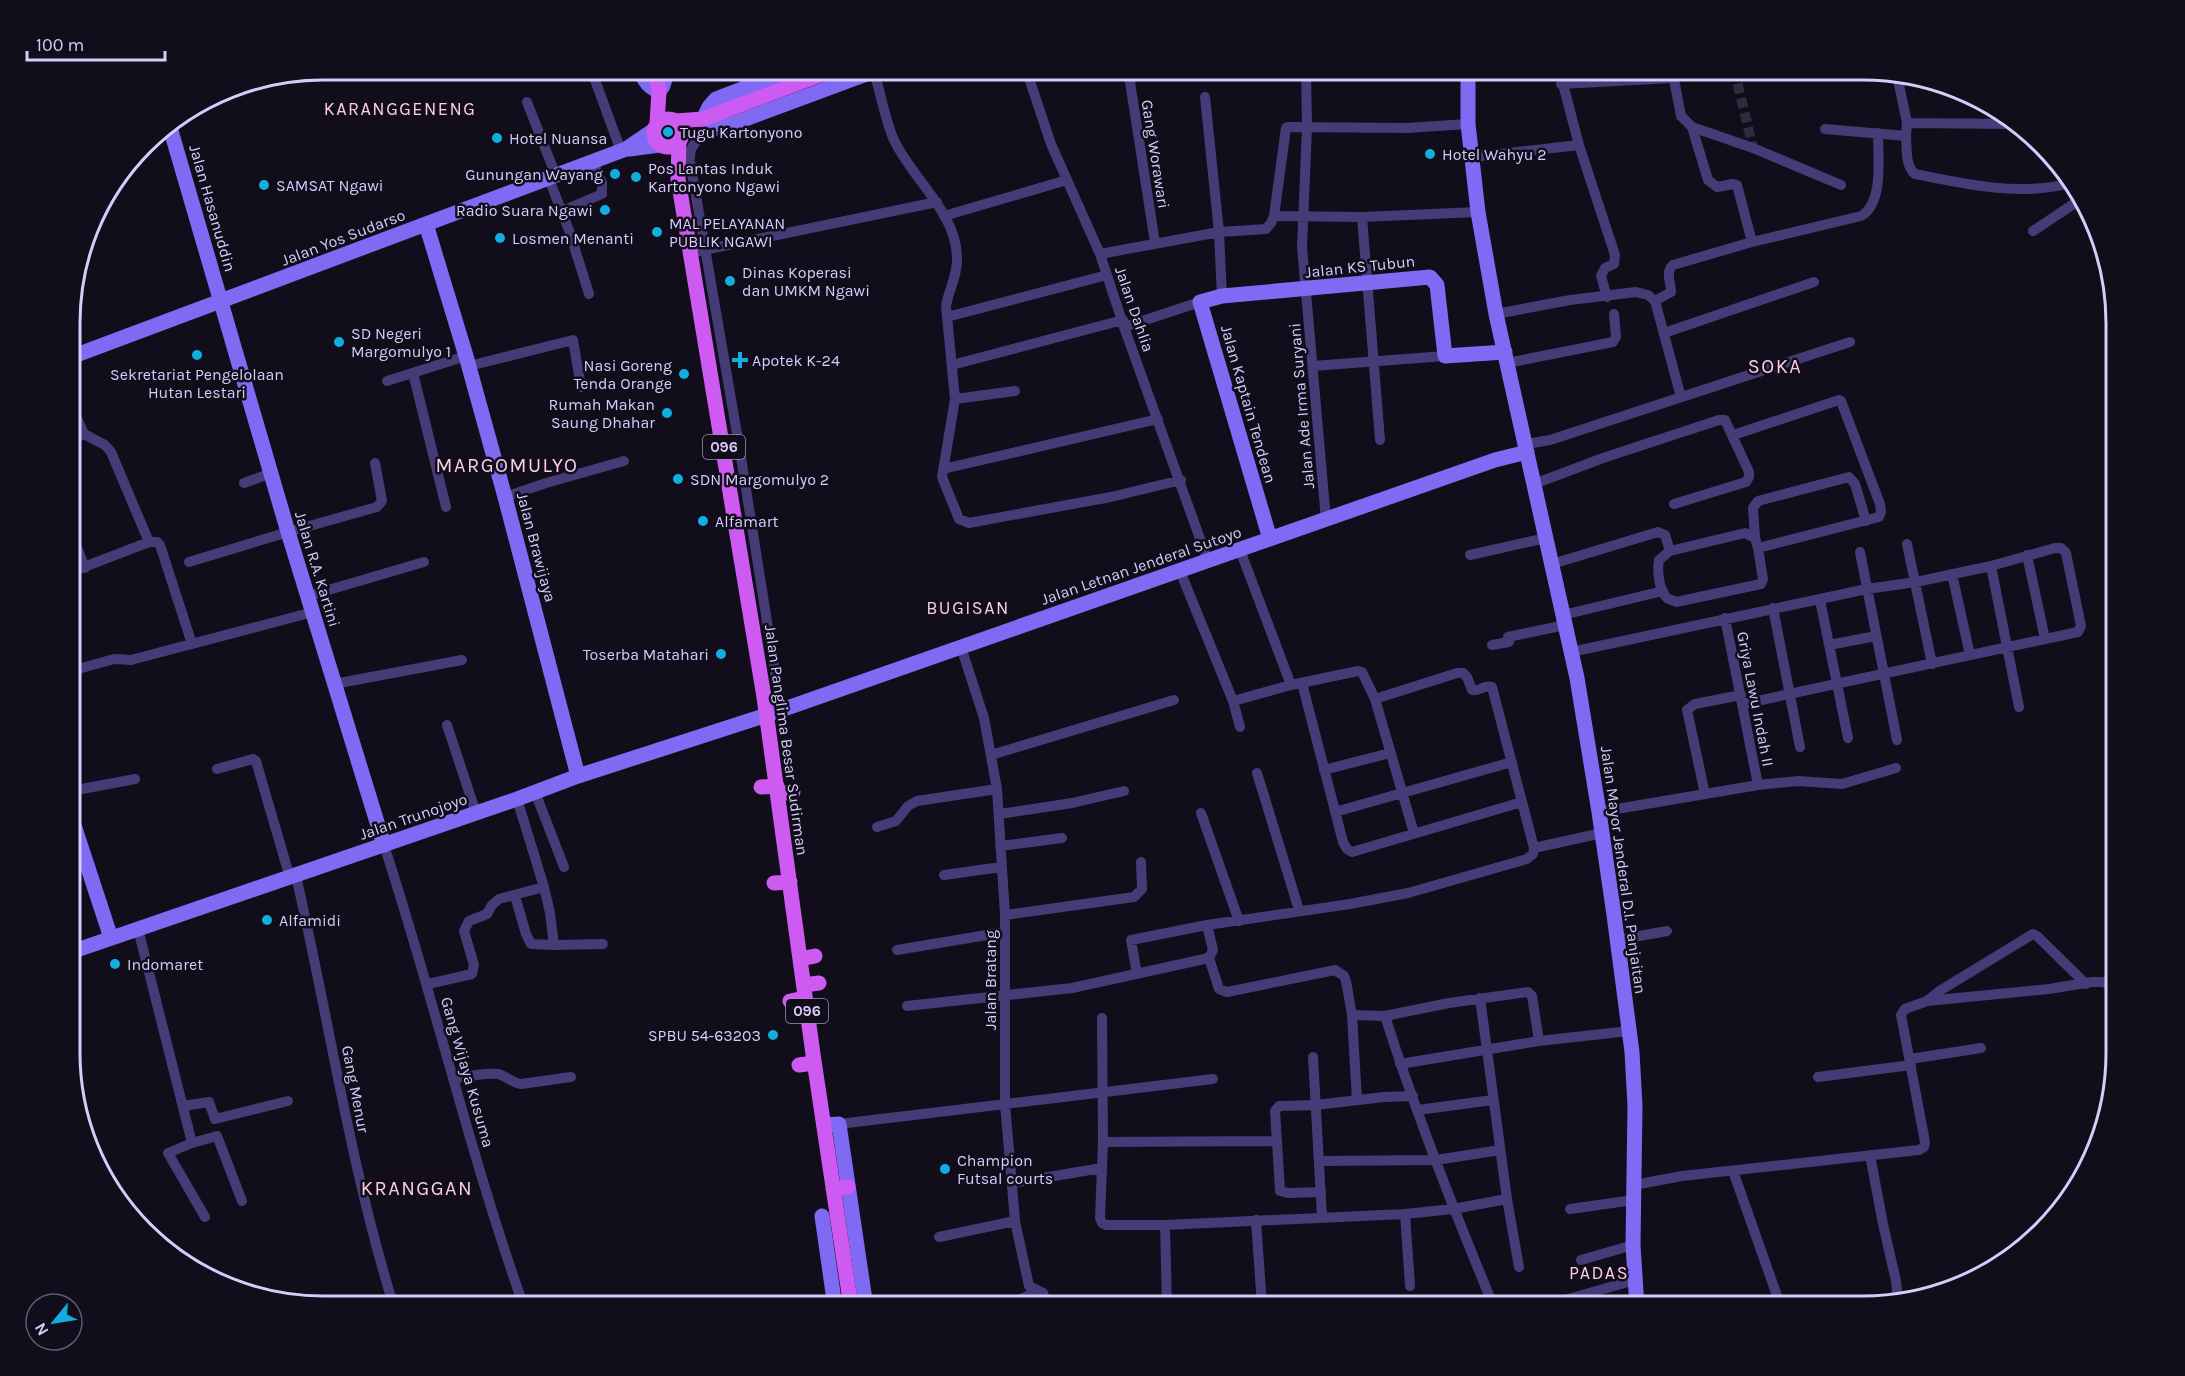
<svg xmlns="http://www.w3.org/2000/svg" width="2185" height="1376" viewBox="0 0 2185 1376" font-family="Karla,sans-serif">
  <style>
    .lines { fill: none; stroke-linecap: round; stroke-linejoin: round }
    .street-tunnel { stroke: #2f2a3d; stroke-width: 10; stroke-dasharray: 10 5; stroke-linecap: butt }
    .street { stroke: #463b76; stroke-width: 10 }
    .secondary { stroke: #806af3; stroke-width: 15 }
    .primary { stroke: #ce5bf1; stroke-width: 15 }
    .poi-dot { fill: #12aedf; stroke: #110d1b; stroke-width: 2 }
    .labels { text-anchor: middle; stroke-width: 5; stroke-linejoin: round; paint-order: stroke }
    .shield { fill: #110d1b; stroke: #9c92b8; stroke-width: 1.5 }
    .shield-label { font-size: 15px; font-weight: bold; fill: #d7cbfb }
    .poi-label { font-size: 16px; fill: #d7cbfb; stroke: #110d1b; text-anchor: start }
    .street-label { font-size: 16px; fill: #d7cbfb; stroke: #110d1b }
    .neighbourhood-label { font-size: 18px; letter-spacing: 1.5px; fill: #fbcde4; stroke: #110d1b }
    .quarter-label { font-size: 20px; letter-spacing: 1.5px; fill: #fbcde4; stroke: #110d1b }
    .rim { fill: none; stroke: #d7cbfb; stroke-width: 3 }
  </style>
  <rect width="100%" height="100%" fill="#110d1b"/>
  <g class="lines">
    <!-- street-tunnel -->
    <path class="street-tunnel" d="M1734,69L1753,148"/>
    <!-- street -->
    <path class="street" d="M591,69L621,151
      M873,69C881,92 884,118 894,140C911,177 956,212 957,257C958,274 949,289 946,306L955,399L942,477L959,519L969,523L1111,497L1181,480
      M1026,69L1051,144L1100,254L1124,327L1208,561
      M1128,69L1155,243
      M1306,69L1307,127L1302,247L1326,520
      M1559,69L1579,145L1615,255L1614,264L1605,268L1601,276L1607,297
      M1672,69L1681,116L1692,127L1708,180L1717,187L1733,184L1737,185L1752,242
      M1561,84L1673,78
      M1205,97L1219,232L1222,296
      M527,102L556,176
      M1907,123L2015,124
      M1692,127L1753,148L1841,185
      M725,128C708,134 688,138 690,161L740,451L781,710
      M1825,129L1906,136L1907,123L1897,75
      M1906,136C1907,147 1905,166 1915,174C1964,184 2017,196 2067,184
      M1472,157L1579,145
      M549,179L570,233L589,294
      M562,211L602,194V183L593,162
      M944,216L1067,180
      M1274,216L1362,217L1478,212
      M1362,217L1380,440
      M2033,231L2081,199
      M699,251L937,202
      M1100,254L1219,232L1266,229L1271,223L1274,216L1286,128L1288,127L1407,128L1468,124
      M1655,301L1671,292C1671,282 1665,272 1673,265L1752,242L1861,216C1884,203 1878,157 1878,133
      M1496,314L1570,300L1636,292L1648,295L1655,301L1681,397
      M947,317L1107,275
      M1124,327L1200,302
      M1664,333L1814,282
      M1507,363L1613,342L1616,337L1614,314
      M952,365L1123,320
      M469,366L573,340L581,387
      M1313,366L1445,356
      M413,373L446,507
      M387,381L466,356
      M955,399L1015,391
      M71,405L84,434L105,445L111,452L149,542H157L160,545L192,644
      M1733,435L1839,400L1841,401L1880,504L1881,512L1879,517L1758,548L1755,538L1745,533L1670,551L1659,560C1657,570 1659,591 1667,598C1668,599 1675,601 1676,602L1761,584L1763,579L1758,548
      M71,440L84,434
      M1526,444L1550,440L1850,342
      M943,469L1158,419
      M244,483L271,473
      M1534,484L1603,458L1719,420H1725L1749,472V477L1746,482L1674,504
      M505,497L546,483L624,461
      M71,532L85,568
      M1755,538L1753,508L1758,501L1849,477L1855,484L1866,521
      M1907,544L1932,664
      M1240,550L1291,685
      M1860,552L1897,740
      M1470,555L1546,538
      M2027,555L2045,639
      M189,562L288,532L377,507L382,501L375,463
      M1552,564L1658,532L1665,535L1670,551
      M1991,566L2019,707
      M1180,571L1233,701L1240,727
      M71,572L149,542
      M1952,574L1970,655
      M308,596L424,562
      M1820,600L1848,738
      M1773,608L1800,747
      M1563,615L1663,591
      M1725,618L1758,785
      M1492,645L1509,642L1508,637L1565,625
      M1829,645L1876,636
      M961,647L984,718L997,789L1005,915V1104L1015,1221L1029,1286L1043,1293L1048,1307
      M1571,652L1867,589L1916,582L1991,566L2055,548H2061L2066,553L2081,626L2078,632L1743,704
      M71,671L114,659L131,660L313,612
      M1302,683L1343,842L1347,849L1352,852L1522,802
      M334,684L462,660
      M1375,699L1457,673H1463L1467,677L1472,690C1480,692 1484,684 1492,687L1534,848
      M1233,701L1291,685L1358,671L1362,672L1375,699L1414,833
      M447,725L476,813
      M991,755L1174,700
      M217,769L253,759L256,761L290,878
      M1324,770L1390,753
      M1257,773L1299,910
      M71,791L135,779
      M535,792L564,867
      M1705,794L1687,710L1695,704L1741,695
      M1335,812L1512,762
      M1599,812L1758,785L1798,781L1842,784L1896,768
      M1201,813L1239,921
      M1000,814L1072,803L1124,791
      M877,827L896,821L908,806L917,801L997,789
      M384,845C434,998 470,1155 524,1307
      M1000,846L1062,838
      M944,875L1001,867
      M296,876C329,1019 350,1166 394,1307
      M515,896L526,934L531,944L554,945L550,913L544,887
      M1005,915L1134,897L1142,889L1141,862
      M138,929L192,1143L168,1153L205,1217
      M1617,940L1667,931
      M554,945L603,944
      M897,950L1005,932
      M1209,958L1219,989L1227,992L1335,970L1344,976L1346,981L1352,1015
      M1137,974L1131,940L1207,925
      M428,984L472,974L474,965L464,931L469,921L487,914L492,905L499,899L544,887L517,799
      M1927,1001L1941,990L2033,934L2037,936L2086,984
      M907,1006L1072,988L1209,958L1213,950L1207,925L1350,904L1408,893L1527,859L1533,854L1534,848L1602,833
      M1385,1016C1416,1114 1454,1211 1494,1307
      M1102,1018L1103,1142L1100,1218L1102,1223L1106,1225H1165L1405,1214L1453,1209L1507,1199L1480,998
      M1313,1057L1322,1217
      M1910,1059L1981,1048
      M1400,1064L1539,1041L1629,1031
      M1818,1077L1911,1065
      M453,1079C467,1077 484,1072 498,1074C507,1076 512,1083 521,1084L571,1077
      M1357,1100L1352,1015L1385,1016L1449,1003L1528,992L1532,996L1539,1041
      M183,1106L209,1102L215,1119L288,1101
      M1418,1110L1493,1100
      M839,1124L1213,1079
      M1103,1142L1276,1141
      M192,1143L217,1136L242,1201
      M1870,1155L1883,1224L1896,1281L1898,1301
      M1320,1161L1436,1160L1500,1150
      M1733,1171L1781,1307
      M1012,1183L1102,1168
      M1634,1185L1682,1176L1919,1150L1924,1147L1925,1142L1901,1015L1905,1009L1927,1001L2049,989L2092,982H2104L2115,990
      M1321,1192L1288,1193L1280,1191L1275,1111L1279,1106L1316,1105L1384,1097L1413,1096
      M1507,1199L1519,1267
      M1570,1209L1634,1200
      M1405,1214L1410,1286
      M1256,1220L1262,1307
      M1165,1225L1167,1307
      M939,1237L1015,1221
      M1581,1260L1633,1245
      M1004,1307L1038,1291
      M1540,1307L1635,1280"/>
    <!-- secondary -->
    <path class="secondary" d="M640,69C643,79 649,88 659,91L663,86L668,69
      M794,69L716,99L709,107L703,119L725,126L732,124L880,69
      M1468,69V124L1478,212L1496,314L1577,678L1599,812L1614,915L1632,1052L1635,1106L1633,1245L1637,1307
      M169,124L288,532L384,845
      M629,149L660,145
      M426,224L466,356L505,497L578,776
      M71,357L626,149L654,130
      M1270,539L1200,302L1222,296L1430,277L1437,285L1445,356L1505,352
      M71,816L111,938
      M71,952L517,799L578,776L767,715L1495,460L1527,452
      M824,1125L839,1124L866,1307
      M822,1216L835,1307"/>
    <!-- primary -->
    <path class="primary" d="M655,69L659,91L657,123
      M654 133a14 14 0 1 1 28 0a14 14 0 1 1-28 0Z
      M676,121L703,119L836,69
      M679,142L678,179L764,697L813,1054L851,1307
      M761,787L777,786
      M778,794L793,792
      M774,883L790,882
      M800,959L815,956
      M804,985L819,983
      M790,1001L805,998
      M799,1065L814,1063
      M833,1189L848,1187"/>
  </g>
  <!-- markers -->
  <g class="poi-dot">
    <circle cx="668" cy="132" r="6"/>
    <circle cx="497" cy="138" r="6"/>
    <circle cx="1430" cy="154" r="6"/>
    <circle cx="615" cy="174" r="6"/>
    <circle cx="636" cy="177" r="6"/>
    <circle cx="264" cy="185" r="6"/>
    <circle cx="605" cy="210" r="6"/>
    <circle cx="657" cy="232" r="6"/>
    <circle cx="500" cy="238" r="6"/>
    <circle cx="730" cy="281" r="6"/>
    <circle cx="339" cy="342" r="6"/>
    <circle cx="197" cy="355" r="6"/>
    <path d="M737 351h6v6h6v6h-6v6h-6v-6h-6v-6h6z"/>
    <circle cx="684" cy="374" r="6"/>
    <circle cx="667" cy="413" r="6"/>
    <circle cx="678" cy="479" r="6"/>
    <circle cx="703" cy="521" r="6"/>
    <circle cx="721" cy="654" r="6"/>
    <circle cx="267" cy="920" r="6"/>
    <circle cx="115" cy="964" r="6"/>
    <circle cx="773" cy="1035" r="6"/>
    <circle cx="945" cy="1169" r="6"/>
  </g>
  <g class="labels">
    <!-- shield labels -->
    <g class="shield">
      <rect x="703" y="435" width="42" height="24" rx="4.5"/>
      <rect x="786" y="999" width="42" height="24" rx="4.5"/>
    </g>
    <g class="shield-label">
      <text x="724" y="452">096</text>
      <text x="807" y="1016">096</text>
    </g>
    <!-- poi labels -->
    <g class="poi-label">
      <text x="680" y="138">Tugu Kartonyono</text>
      <text x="509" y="144">Hotel Nuansa</text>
      <text x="1442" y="160">Hotel Wahyu 2</text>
      <text x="648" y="174">Pos Lantas Induk<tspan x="648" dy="18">Kartonyono Ngawi</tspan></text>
      <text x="603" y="180" text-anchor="end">Gunungan Wayang</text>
      <text x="276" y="191">SAMSAT Ngawi</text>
      <text x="593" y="216" text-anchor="end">Radio Suara Ngawi</text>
      <text x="669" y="229">MAL PELAYANAN<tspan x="669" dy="18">PUBLIK NGAWI</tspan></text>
      <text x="512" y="244">Losmen Menanti</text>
      <text x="742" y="278">Dinas Koperasi<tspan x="742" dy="18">dan UMKM Ngawi</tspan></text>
      <text x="351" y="339">SD Negeri<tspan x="351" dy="18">Margomulyo 1</tspan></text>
      <text x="752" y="366">Apotek K-24</text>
      <text x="672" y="371" text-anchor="end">Nasi Goreng<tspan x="672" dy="18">Tenda Orange</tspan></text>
      <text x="197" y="380" text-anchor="middle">Sekretariat Pengelolaan<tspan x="197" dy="18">Hutan Lestari</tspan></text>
      <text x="655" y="410" text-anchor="end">Rumah Makan<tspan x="655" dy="18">Saung Dhahar</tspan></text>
      <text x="690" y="485">SDN Margomulyo 2</text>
      <text x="715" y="527">Alfamart</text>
      <text x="709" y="660" text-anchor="end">Toserba Matahari</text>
      <text x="279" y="926">Alfamidi</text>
      <text x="127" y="970">Indomaret</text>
      <text x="761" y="1041" text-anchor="end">SPBU 54-63203</text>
      <text x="957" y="1166">Champion<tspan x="957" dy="18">Futsal courts</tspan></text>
    </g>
    <!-- street labels -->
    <g class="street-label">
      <text transform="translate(1156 154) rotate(81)" y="6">Gang Worawari</text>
      <text transform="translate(213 208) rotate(74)" y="6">Jalan Hasanuddin</text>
      <text transform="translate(343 237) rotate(-21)" y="6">Jalan Yos Sudarso</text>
      <text transform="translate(1360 266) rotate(-6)" y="6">Jalan KS Tubun</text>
      <text transform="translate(1135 309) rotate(71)" y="6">Jalan Dahlia</text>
      <text transform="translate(1249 404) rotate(74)" y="6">Jalan Kaptain Tendean</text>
      <text transform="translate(1301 406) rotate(-95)" y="6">Jalan Ade Irma Suryani</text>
      <text transform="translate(537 547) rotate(75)" y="6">Jalan Brawijaya</text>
      <text transform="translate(1141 565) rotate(-19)" y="6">Jalan Letnan Jenderal Sutoyo</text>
      <text transform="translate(318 569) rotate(73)" y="6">Jalan R.A. Kartini</text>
      <text transform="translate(1756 699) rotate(79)" y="6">Griya Lawu Indah II</text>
      <text transform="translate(787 740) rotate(82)" y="6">Jalan Panglima Besar Sudirman</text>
      <text transform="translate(413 816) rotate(-19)" y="6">Jalan Trunojoyo</text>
      <text transform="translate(1624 870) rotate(82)" y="6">Jalan Mayor Jenderal D.I. Panjaitan</text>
      <text transform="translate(990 980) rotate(-90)" y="6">Jalan Bratang</text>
      <text transform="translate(468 1072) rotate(74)" y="6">Gang Wijaya Kusuma</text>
      <text transform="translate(356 1089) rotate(79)" y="6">Gang Menur</text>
    </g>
    <!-- neighbourhood labels -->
    <g class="neighbourhood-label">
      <text x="400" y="115">KARANGGENENG</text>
      <text x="968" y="614">BUGISAN</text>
      <text x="1599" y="1279">PADAS</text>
    </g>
    <!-- quarter labels -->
    <g class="quarter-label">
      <text x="1775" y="373">SOKA</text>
      <text x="507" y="472">MARGOMULYO</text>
      <text x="417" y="1195">KRANGGAN</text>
    </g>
  </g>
  <!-- crop -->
  <path d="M0 0H2185V1376H0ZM323 80H1863A243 243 0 0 1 2106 323V1053A243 243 0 0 1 1863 1296H323A243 243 0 0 1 80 1053V323A243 243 0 0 1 323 80Z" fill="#110d1b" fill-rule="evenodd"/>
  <path class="rim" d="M323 80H1863A243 243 0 0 1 2106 323V1053A243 243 0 0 1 1863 1296H323A243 243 0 0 1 80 1053V323A243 243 0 0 1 323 80Z"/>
  <!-- north arrow -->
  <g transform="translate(54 1322) rotate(240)"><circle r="28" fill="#110d1b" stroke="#605975" stroke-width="1.5"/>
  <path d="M0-4.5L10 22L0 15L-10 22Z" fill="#12aedf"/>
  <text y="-9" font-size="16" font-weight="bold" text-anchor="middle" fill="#d7cbfb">N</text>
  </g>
  <!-- scale -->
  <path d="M27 51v9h138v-9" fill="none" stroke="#d7cbfb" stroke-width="3"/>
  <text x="36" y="51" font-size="18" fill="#d7cbfb" stroke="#110d1b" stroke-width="4.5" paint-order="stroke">100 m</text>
</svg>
